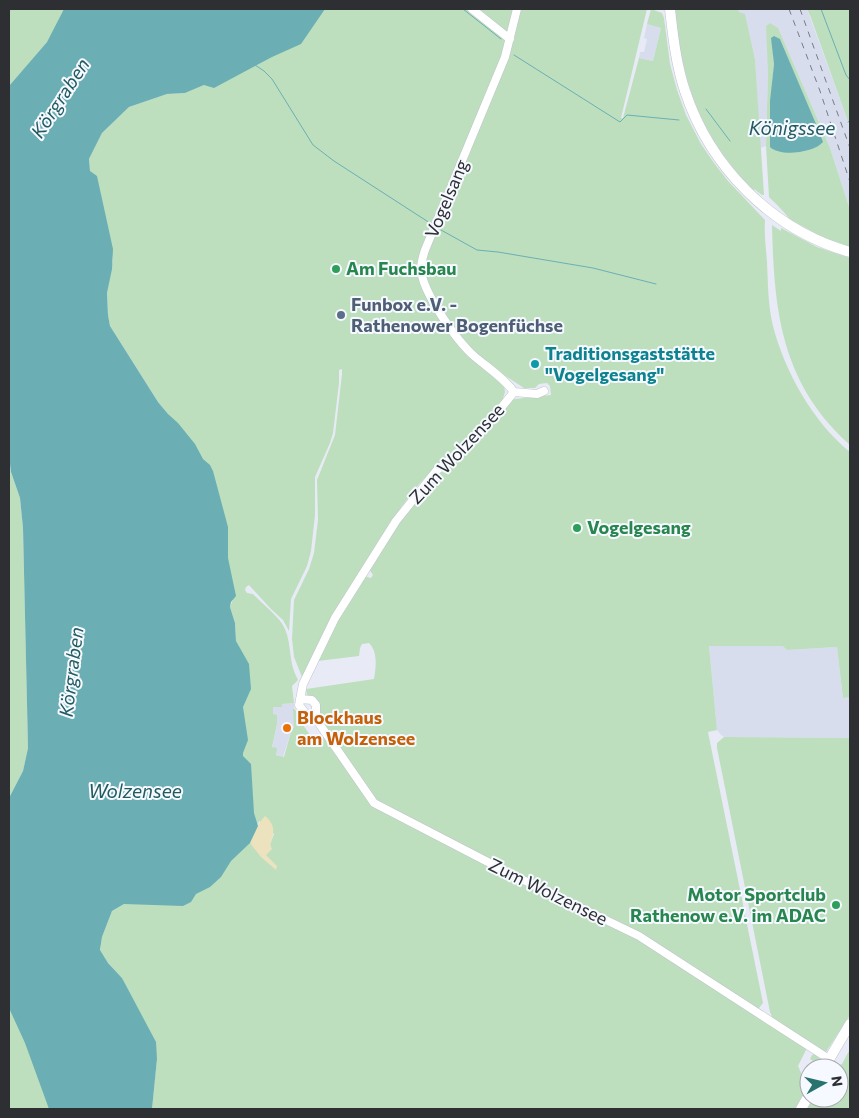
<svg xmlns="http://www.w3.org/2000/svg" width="859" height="1118" viewBox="0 0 859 1118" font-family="Commissioner,sans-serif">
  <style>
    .built { fill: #d8ddee }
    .green { fill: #bddfbe; fill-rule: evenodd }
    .sand { fill: #ece2bd }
    .water { fill: #6bafb4 }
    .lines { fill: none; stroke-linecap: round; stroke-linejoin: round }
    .stream { stroke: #6bafb4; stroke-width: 1 }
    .minor-casing { stroke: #c0c3ce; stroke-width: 9 }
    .major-casing { stroke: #c0c3ce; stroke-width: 11 }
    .minor { stroke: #fff; stroke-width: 8 }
    .major { stroke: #fff; stroke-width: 10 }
    .rail { stroke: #787b82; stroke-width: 1; stroke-dasharray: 6 6; stroke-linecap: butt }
    .leisure-dot { fill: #2e9e5b; stroke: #f6f9ff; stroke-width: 2 }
    .service-dot { fill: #5c6f8a; stroke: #f6f9ff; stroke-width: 2 }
    .culture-dot { fill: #0f9aa8; stroke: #f6f9ff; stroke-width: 2 }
    .food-dot { fill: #e8710a; stroke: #f6f9ff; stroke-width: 2 }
    .labels { text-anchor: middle; stroke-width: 4; stroke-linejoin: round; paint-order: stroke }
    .street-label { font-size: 18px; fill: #2d2f33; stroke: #f6f9ff }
    .leisure-label { font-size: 18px; font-weight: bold; fill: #27864d; stroke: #f6f9ff; text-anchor: start }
    .service-label { font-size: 18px; font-weight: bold; fill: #4e5e75; stroke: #f6f9ff; text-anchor: start }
    .culture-label { font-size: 18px; font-weight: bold; fill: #0d838f; stroke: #f6f9ff; text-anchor: start }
    .food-label { font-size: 18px; font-weight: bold; fill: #c56008; stroke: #f6f9ff; text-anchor: start }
    .water-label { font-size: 19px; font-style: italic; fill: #215b60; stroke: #f6f9ff }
  </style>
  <rect width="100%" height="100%" fill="#e8ebf6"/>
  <!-- built -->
  <path class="built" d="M738,9H807L850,127V210L830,148L778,29L768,72L766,146L760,148L755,59L745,15L739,12Z
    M647,24L661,28L653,61L639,58L640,52H644L647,39L644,38Z
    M709,646H784L787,650L837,647L843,698L850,697V738L724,737L721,735L717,730Z
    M294,703L295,728H292L283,757L275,754L272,748L277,724V715H272L273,707H281L282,704Z"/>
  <!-- green -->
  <path class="green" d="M9,9H67L47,42L9,86Z
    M315,9H515L503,56L420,262L428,297L453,339L471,358L504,385L505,392L502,402L484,424L437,465L420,483L402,506L373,550L331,619L302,677L294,657L292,639L294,600L309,569L314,553L318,520L317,480L335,435L342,374V369L339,370V383L333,433L330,443L315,477V515L311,551L307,566L291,599L289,631L283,620L271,609L249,585L246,587L245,590L247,593L253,594C262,604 280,617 285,629C292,645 288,662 298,680L292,686L294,703L282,704V707H273V714L277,715V724L272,747L277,748L276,755L284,757L292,728H294L293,709H295L299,719L312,738L322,735L325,736L374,805L637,937L807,1048L798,1066L802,1075L809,1079V1090L798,1109H152L157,1059L122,978L108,963L100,951L102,937L112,911L124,904H141L210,876L251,841L266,855L274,834L259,821L258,824L251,819L243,777L240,649L236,641L235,623L230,607L233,599L173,420L158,402L110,326L108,315L107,293L113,259L90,171L89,159L102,133L129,107L167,94L185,93L204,85Z
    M520,9H647L621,118H623L639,58L653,61L661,28L647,24L651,9L662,13L664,18L670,64L677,90L686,115L701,144L714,163L728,181L765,220C764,234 766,248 767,262C768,283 768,306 773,326C785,372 813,422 850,452V697L843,698L837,647L787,650L783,646H709L717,730L708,732L763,1003L759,1008H755L638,934L376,802L322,723L317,700L313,697L307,696L306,689L374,679C376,667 378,652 369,643L362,644L360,648L359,656L318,661L337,620L364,576L371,578L373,575L369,569L398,522L423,489L510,401L515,399L551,395L550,386L547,383L539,384L535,388H524L504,375L470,348L458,335L440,308L427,284L424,262Z
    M674,9H738L739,12L745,14L755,59L764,195H762L754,189V191C699,135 683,84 674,9Z
    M807,9H850V127L811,18Z
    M770,23L778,28L830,148L850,210V247L822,237L789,219C786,213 774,202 769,197L766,146L768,72L766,26ZM780,39L822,139C804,158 793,153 770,146L772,84L774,64L773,50Z
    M772,225L781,231V228L817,247L850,258V445C781,383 774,311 772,225Z
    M9,456L11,472L20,498L23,528L28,748L23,771L9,798Z
    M724,737L850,738V1015L826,1052L773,1019L770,1012L717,748V743Z
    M9,976L55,1109H9Z
    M850,1049V1109H805L811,1098H839V1068H827L842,1064Z
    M815,1054L824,1063L821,1068H809V1072L808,1070L813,1061L810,1059L812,1055Z"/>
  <!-- sand -->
  <path class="sand" d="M265,816C275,824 275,832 270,844L272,849L266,855L277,866L276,870L261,857L250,843C254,834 258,823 265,816Z"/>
  <!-- water -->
  <path class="water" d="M64,9H325L301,44L272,57L214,88L204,85L185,93L167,94L129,107L102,133L89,159L90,171L97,176L113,249L112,269L107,293L108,315L110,326L158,402L168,414L178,423L195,444L203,459L210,465L213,471L228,527V558L236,596L231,602L230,607L235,623L236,641L249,664L251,689L243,707L248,740L243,753V756L251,764L254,813L258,826L250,843L231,861L221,877L210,887L196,894L191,902L183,906L124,904L112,911L102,937L100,950L108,963L122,978L156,1042L157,1059L152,1109H49L25,1043L9,1008V798L23,771L28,748L23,528L20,498L11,472L9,456V86L47,42Z
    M774,36L780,39L819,131L823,142C814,153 780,157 770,147V101L774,64L771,38Z"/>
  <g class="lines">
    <!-- stream -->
    <path class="stream" d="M463,9L501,39
      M821,9L846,75L850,80
      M514,55L620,122L627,115L679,120
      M255,65L264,71L272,79L313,145L334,161L433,225
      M706,109L730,141
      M848,122L850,121
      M441,230L477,250L498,252L593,268L656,284"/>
    <!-- minor casing -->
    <g class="minor-casing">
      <path id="minor" d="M472,9L510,39
        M544,391L537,394L514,392L485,428L465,448L437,470L396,521L335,618L303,684L299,705L305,713L316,719L374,803L515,876L639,936L829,1059
        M514,392C503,377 488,368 474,356C457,341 422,292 421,269C421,262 423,256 425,250L505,57L517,9
        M300,699L312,700L316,705V719"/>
    </g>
    <!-- major casing -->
    <g class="major-casing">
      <path id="major" d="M670,9C673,36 676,64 685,91C710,167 772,230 850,252
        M824,1068L850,1024
        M801,1109L809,1095"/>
    </g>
    <!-- minor -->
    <use href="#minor" class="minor"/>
    <!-- major -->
    <use href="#major" class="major"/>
    <!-- rail -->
    <path class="rail" d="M789,9L820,91L850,182
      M800,9L850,148"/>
  </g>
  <!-- markers -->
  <g class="leisure-dot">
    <circle cx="336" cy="269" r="5"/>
    <circle cx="577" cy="528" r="5"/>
    <circle cx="836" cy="905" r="5"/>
  </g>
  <circle class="service-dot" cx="341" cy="315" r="5"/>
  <circle class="culture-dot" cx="535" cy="364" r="5"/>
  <circle class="food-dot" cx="287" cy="728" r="5"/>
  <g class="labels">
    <!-- street labels -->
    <g class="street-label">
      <text transform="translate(447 199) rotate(-67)" y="6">Vogelsang</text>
      <text transform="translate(457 454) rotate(-47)" y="6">Zum Wolzensee</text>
      <text transform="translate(548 892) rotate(26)" y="6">Zum Wolzensee</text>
    </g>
    <!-- leisure labels -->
    <g class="leisure-label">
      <text x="346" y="275">Am Fuchsbau</text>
      <text x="587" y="534">Vogelgesang</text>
      <text x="826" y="901" text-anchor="end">Motor Sportclub<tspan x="826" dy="21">Rathenow e.V. im ADAC</tspan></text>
    </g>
    <!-- service labels -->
    <g class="service-label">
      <text x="351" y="311">Funbox e.V. -<tspan x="351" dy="21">Rathenower Bogenfüchse</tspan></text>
    </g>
    <!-- culture labels -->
    <g class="culture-label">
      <text x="545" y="360">Traditionsgaststätte<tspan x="545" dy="21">"Vogelgesang"</tspan></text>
    </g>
    <!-- food labels -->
    <g class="food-label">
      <text x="297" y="724">Blockhaus<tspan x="297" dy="21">am Wolzensee</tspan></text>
    </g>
    <!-- water labels -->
    <g class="water-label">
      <text transform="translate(60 98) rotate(-57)" y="7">Körgraben</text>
      <text x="792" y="135">Königssee</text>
      <text transform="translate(71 672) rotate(-83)" y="7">Körgraben</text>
      <text x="135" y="798">Wolzensee</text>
    </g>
  </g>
  <!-- border -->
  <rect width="859" height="1118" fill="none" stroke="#2d2f33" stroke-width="20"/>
  <!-- north arrow -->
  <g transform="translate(824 1083) rotate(82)"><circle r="24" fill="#f6f9ff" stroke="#a6a8ad"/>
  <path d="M0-4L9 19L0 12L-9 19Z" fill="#29736e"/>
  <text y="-8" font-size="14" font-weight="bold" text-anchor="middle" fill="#2d2f33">N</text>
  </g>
</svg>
